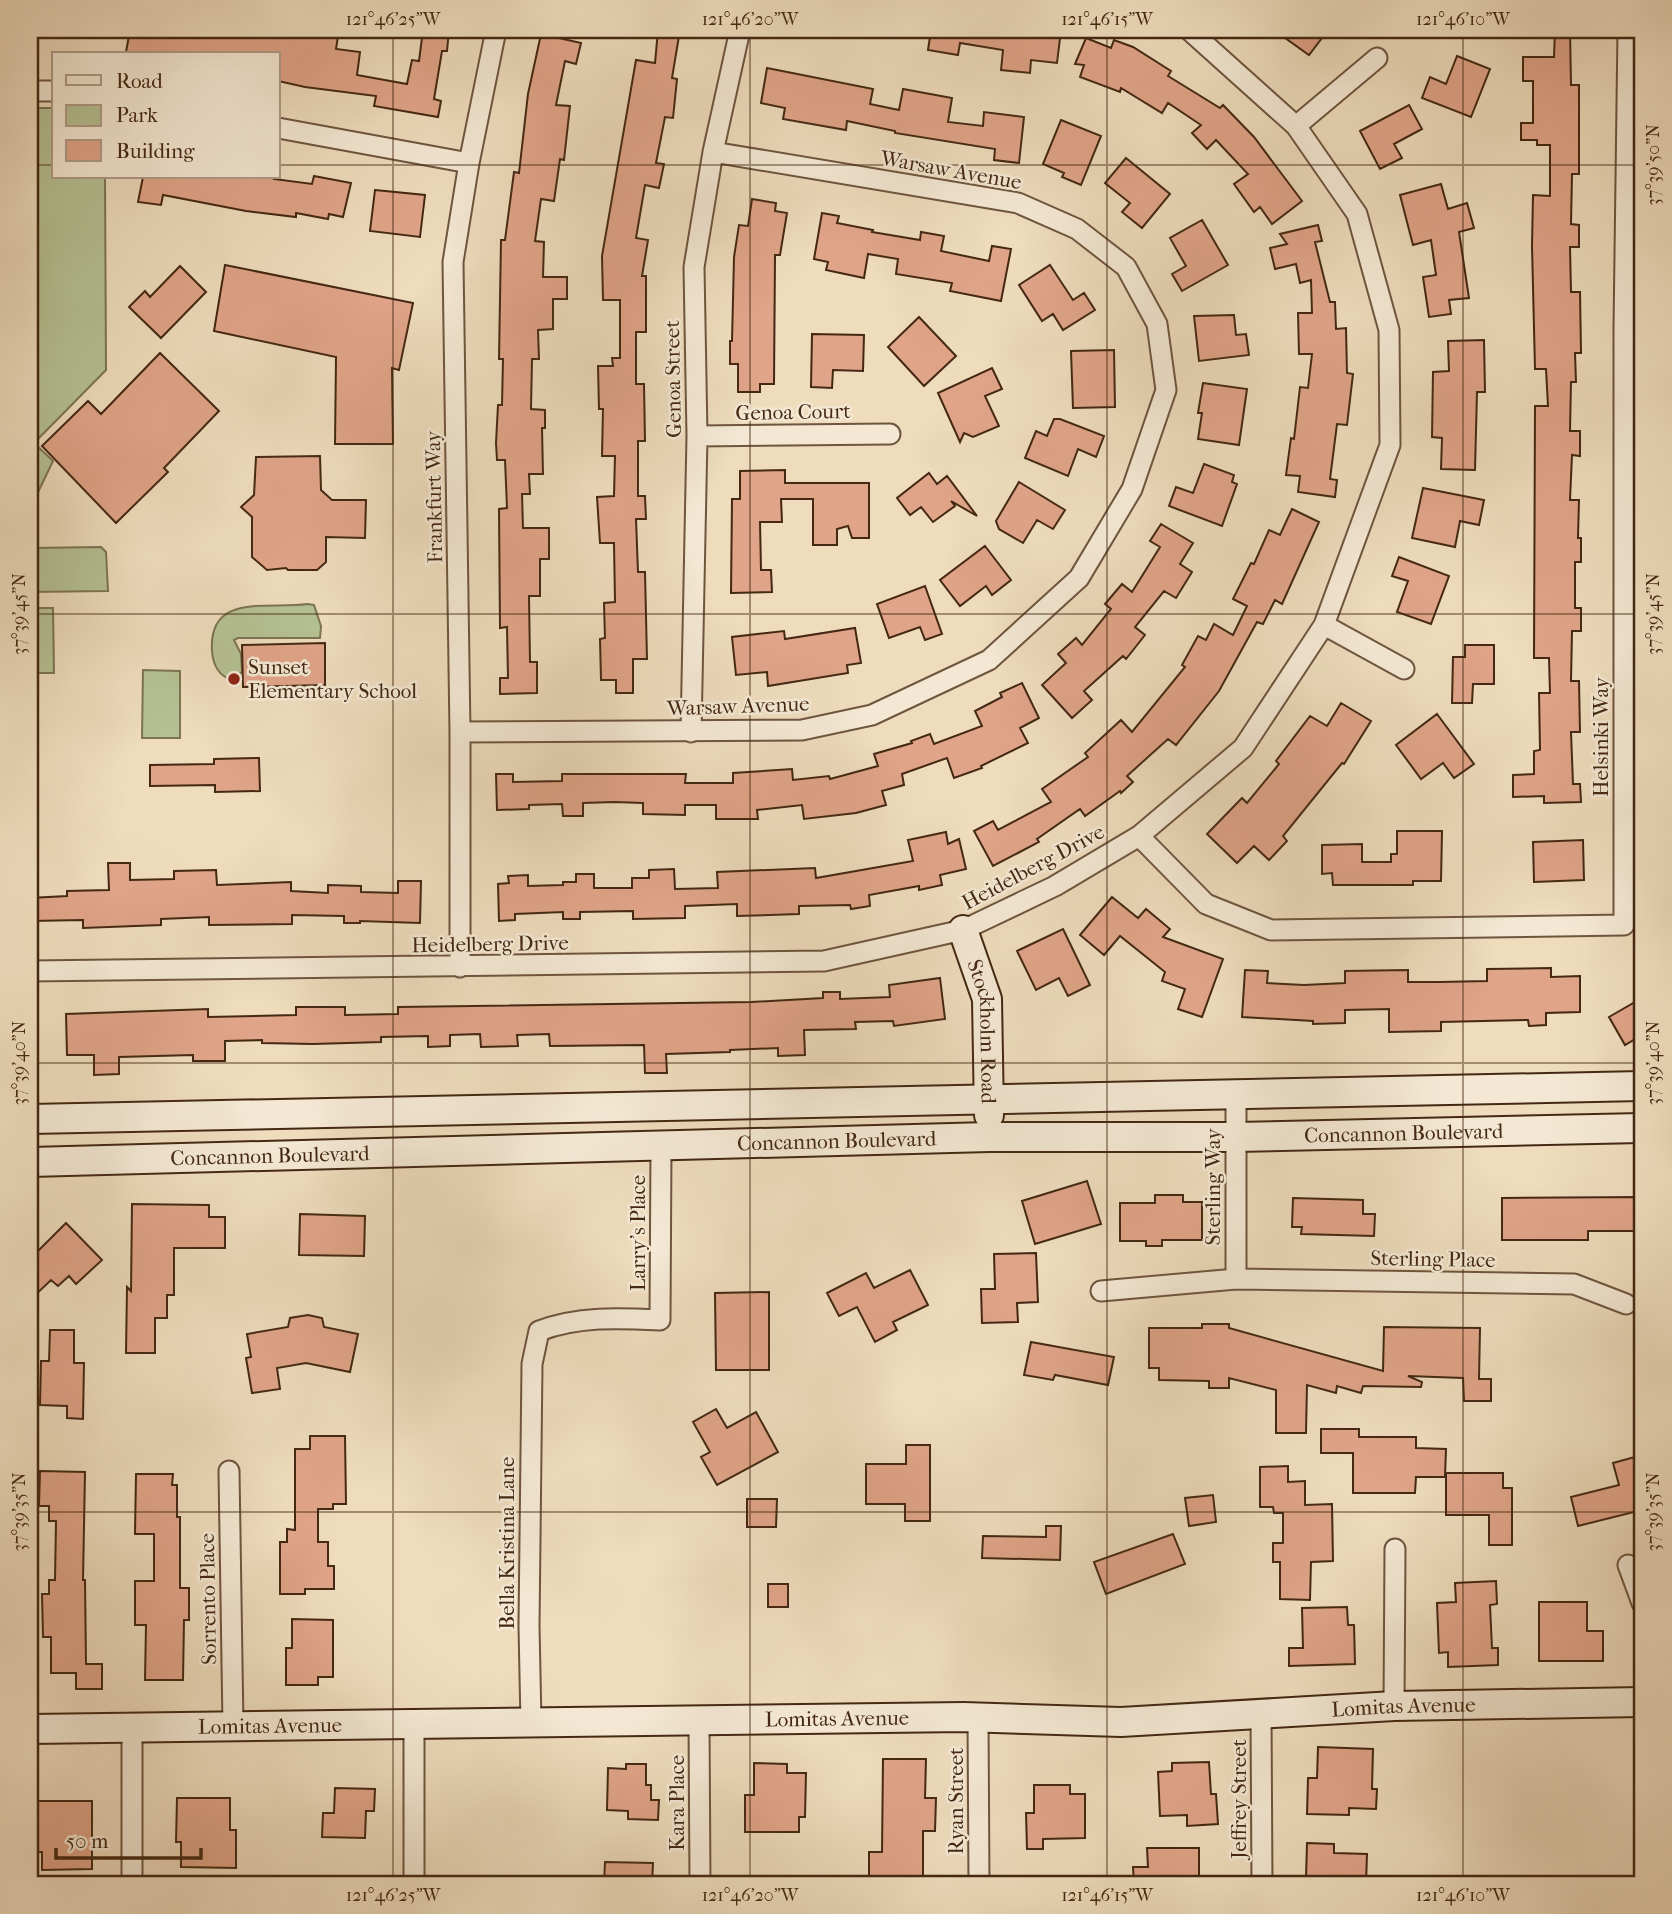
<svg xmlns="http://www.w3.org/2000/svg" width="1672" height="1914" viewBox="0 0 1672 1914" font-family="'IM FELL French Canon',serif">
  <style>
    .green { fill: #b5c193; stroke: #7c7453; stroke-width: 2 }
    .building { fill: #e0a488; stroke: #442813; stroke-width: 2 }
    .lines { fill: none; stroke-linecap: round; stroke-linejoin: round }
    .street-casing { stroke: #6e553e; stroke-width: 23 }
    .secondary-casing { stroke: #442813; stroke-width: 32 }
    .street { stroke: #f4e8d4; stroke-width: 19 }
    .secondary { stroke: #f4e8d4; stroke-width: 28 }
    .ticks { fill: none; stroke: #442813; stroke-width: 2; stroke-opacity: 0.45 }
    .poi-dot { fill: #8f2418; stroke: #f4e8d4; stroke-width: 2.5 }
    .labels { text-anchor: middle; stroke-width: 5; stroke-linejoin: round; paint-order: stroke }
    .street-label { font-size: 21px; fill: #442813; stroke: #f4e8d4 }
    .poi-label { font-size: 21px; fill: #442813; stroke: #f4e8d4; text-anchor: start }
    .neatline { fill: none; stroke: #442813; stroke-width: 2.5 }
    .ticks-label { font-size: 18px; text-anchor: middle; fill: #442813 }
  </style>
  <rect width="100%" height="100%" fill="#eedcbd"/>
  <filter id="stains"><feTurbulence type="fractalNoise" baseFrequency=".00286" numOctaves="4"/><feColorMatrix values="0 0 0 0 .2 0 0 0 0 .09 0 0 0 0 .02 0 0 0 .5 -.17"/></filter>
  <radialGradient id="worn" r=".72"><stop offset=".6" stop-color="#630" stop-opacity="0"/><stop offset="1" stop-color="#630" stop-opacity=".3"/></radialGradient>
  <!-- green -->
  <path class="green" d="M30,108H54V177H105L106,370L34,443L53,461L30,509Z
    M101,547L106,552L108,591L30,592V548Z
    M307,604L314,605L321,626L320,638H238L234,640L241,654L242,672L232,680C219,676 213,665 212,651C208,591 271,610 307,604Z
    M30,608H53L54,673H30Z
    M143,670L180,671V738H142Z"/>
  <!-- building -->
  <path class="building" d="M130,30H246L275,36L276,30H339L336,49L360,52L357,75L407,84L412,60L419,61L423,30H449L447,51H442L434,99L441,101L438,117L374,106L376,96L305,87L278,81V54H138L126,52Z
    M658,30H680L672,78L677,79L673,118L665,117L656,163L664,164L659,188L645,185L636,238L648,240L642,276H646V332H636V384H644L645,441H638V496H645L646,519H636L638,572H645L647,659H633V693H616V680H601L600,639L605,638L604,603L615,602L614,543H600L597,497L614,496L615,456H602L603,409H599L598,366H613L612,358H620V300H603L602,256L636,60L655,63Z
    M931,30H1012L1040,33L1041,30H1061L1057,63L1031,60L1030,73L1001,70L1003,50L960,43L958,55L928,50Z
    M1274,30H1328L1309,55Z
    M1555,30H1570L1571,85H1579V174H1572L1571,224L1579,225V247H1570L1571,292H1580L1581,353H1575L1576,382H1571L1570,431H1580V456L1572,455L1570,500H1579L1578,538H1581V562H1575V608H1581V631H1572L1571,681H1579L1580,732H1571L1573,784H1580L1581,802L1544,803V796L1513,797V775L1534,774V751L1540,750L1539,693H1550L1549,658H1534L1535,406H1548L1546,369H1535L1532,246L1533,195L1550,196V145H1537V140H1521V123H1533V81H1523V57H1554Z
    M541,34L581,43L576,64L565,61L556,105L570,106L564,160L560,159L554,201L541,199L535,241L544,242L543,277H567V299H553V329L538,330L539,359H532L531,409L545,410V428H542L543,474H529L530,494H522L523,528H549V559H540V596H529L530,662H537V693L500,694V678H508L507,627L500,628L499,509L507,508L505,460H497L496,443L498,405H502L503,359H499L501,240H505L514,172L519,173L528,94Z
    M1086,38L1111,48L1114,40L1133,47L1171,71L1168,76L1220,108L1223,105L1254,137L1302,201L1272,224L1260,207L1254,212L1234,184L1248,174L1216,140L1207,149L1192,133L1201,125L1168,103L1162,113L1121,88L1120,92L1080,77L1084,65L1075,64Z
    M1457,56L1490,69L1471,117L1422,98L1430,77L1446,84Z
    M767,68L873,89L870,104L899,110L903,89L952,98L948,122L983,126L984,112L1024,117L1019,163L994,160L995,149L895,133V131L847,121L846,130L783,119L785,108L761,103Z
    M1409,105L1422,129L1394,144L1402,158L1380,169L1360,131Z
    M1061,120L1101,136L1081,185L1062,177L1064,173L1043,164Z
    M1126,158L1170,194L1142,228L1122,212L1130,203L1105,183Z
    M314,176L351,183L343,217L329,214L328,219L296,213V217L246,211L163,195L161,205L138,202L143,177H275L274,179L312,184Z
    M1441,184L1448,209L1467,203L1474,228L1459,232L1469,298L1449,300L1451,314L1429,317L1423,277L1436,275L1431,240L1413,245L1400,195Z
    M375,190L425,195L420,237L370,231Z
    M752,199L776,203L775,211L787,213L780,255H775L774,384H760V392H738V364H730V341H732L734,257L739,225L748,226Z
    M822,213L839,216L837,223L873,230L872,232L920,240L921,232L944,236L941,251L989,261L992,246L1011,249L1001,301L950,291L952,283L896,274L898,259L868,254L864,278L826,270L828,262L814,259Z
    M1202,220L1228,265L1182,291L1172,274L1186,266L1170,238Z
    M1318,225L1322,241L1315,242L1330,302H1335L1336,329L1346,328L1347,373L1353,374L1347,425L1337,424L1330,479L1337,480L1335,497L1298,492L1300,476L1286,475L1291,438L1294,439L1300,387L1308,388L1312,354H1299L1298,313H1312L1311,280L1300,283L1296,264L1275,269L1270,248L1287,244L1280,234Z
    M225,265L413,303L399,370L392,368L393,444H335L336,357L214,331Z
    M1050,265L1073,300L1084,293L1095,310L1063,330L1053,314L1042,321L1019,285Z
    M180,266L206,292L161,338L129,307L145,291L150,297Z
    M1234,315L1236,335L1246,334L1249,355L1199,361L1194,316Z
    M919,317L956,356L924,386L888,347Z
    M812,334L864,335L863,371L833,370L832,388L811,387Z
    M1484,340L1485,392H1477L1475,470L1441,469L1442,438L1432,437L1433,372L1449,371L1448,341Z
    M1114,350L1115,407L1073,408L1071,351Z
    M160,353L219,411L164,468L168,472L116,523L42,446L88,401L101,414Z
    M992,368L1002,389L985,396L999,426L973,437L964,433L960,442L938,393Z
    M1203,383L1247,389L1239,445L1198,439L1202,413H1198Z
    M1054,419H1060L1104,436L1096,457L1078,449L1068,476L1025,458L1036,431L1047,436Z
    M320,456L321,490L332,500H366L365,538L326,537V562L317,570H288L286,568L267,570L252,557V517L241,507L254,495L256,457Z
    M1204,464L1234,475L1232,482L1237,484L1222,526L1169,506L1176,487L1193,493Z
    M785,470V483H869V538H852L848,526L837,529V545H813V499H781L782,522H760L761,570H771L772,592L731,593L732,499H740V471Z
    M929,473L937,484L947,476L977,516L951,501L955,506L933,522L921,507L910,515L897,498Z
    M1019,482L1065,510L1053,529L1037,520L1023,543L999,529L996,521Z
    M1423,488L1484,500L1479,525L1460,521L1455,547L1412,538Z
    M1292,509L1319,522L1282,604L1275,600L1263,624L1257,622L1219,691L1176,745L1168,739L1127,776L1133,782L1121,793L1120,791L1085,816L1080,809L1037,839L1039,842L993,866L974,831L993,821L998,830L1051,802L1042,789L1088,757L1085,753L1121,720L1132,732L1185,667L1182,665L1198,636L1206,640L1214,624L1233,635L1247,606L1233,599L1251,563L1254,564L1269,530L1280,535Z
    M1161,524L1193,543L1180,564L1192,572L1176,598L1164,591L1135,627L1145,635L1126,659L1123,656L1084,691L1092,700L1072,718L1042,685L1066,663L1058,654L1076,638L1082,645L1111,609L1105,604L1122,584L1132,592L1160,547L1150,541Z
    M985,546L1011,580L992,595L986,586L960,606L940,580Z
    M1399,557L1449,576L1431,624L1397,612L1408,581L1392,576Z
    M925,586L942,634L925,640L920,627L889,638L877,604Z
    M855,628L861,663L847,665L848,673L768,686L767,672L736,675L732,637L784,631L785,639Z
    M325,643V685L243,687L242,645Z
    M1465,645H1494V684H1473L1472,703H1452L1453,657H1465Z
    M1022,683L1039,718L1020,728L1028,743L981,766L982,768L954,778L947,758L902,774L904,785L882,791L886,805L856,813L804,819L802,805L757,810L758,819H716V805H685V815L643,814V803L614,802L583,803V816H563L562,804L529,805V809L497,810L496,774H513V782L562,781V774H686L685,783H733V773L792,769L793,780L829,776L830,779L878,766L874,754L912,743L911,741L930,734L934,744L982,726L975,711L1002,697L1000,693Z
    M1341,703L1371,721L1344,764L1342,763L1283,836L1287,841L1269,860L1254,846L1237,863L1207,834L1242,798L1247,803L1279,764L1276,761L1310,716L1327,726Z
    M1437,714L1474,764L1454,778L1443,763L1421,779L1396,745Z
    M259,758L260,791L215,792V785L150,786V765L214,764V759Z
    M1397,831H1442L1441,881H1413V885H1333L1332,873L1322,874V845L1362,844V862H1391V854H1397Z
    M946,832L948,844L959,839L966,869L940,875L942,885L919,890V886L869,895L870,906L851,909L850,905L799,906V914L737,916V904L685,906V918L633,919V911L580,912V919H563V912L515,914V920L499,921L498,884L509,883L508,876L528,875V886L563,885V882H576V874H594V888H632V878H649V870L674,869L675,889L718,888L717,872L815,868L816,878L913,861L908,840Z
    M1583,840L1584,880L1534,882L1533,842Z
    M108,863H130V880L174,879V871L216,870L217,885L291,882V891L328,893V885L361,886V892L398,893V881H421L420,923L360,921V923H344V916L292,915V924L209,925V917L161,919V925L83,928V920L30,921V898L67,896V891L109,890Z
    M1112,897L1138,918L1146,909L1170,929L1163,937L1223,959L1202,1017L1178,1009L1185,989L1162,981L1165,972L1120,936L1104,955L1080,935Z
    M1063,929L1090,985L1068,996L1059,978L1036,990L1017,951Z
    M1551,968V977L1580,976V1012L1546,1013V1025L1529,1026L1528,1020L1441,1022V1031L1389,1032V1009L1345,1010V1023L1313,1024V1021L1242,1017L1245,970L1268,971L1267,983L1304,985L1345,983V971L1408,970V982H1440L1487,981V969Z
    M940,978L945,1019L894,1026L893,1021L855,1022L856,1029L804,1030L805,1055L778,1056V1048L730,1050V1052L666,1054L667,1073H645L644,1045L550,1046L549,1034L517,1035L518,1046L481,1047L480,1034L450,1035V1046L428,1047V1036L381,1037V1042L313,1044L262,1043V1040L225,1041V1061H193V1055L119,1057V1074L94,1075V1055H67L66,1014L208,1009V1017L296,1015V1007H345V1015L398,1014V1007L751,1002L823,998V992H840V999L890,997L889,985Z
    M1642,998V1035L1625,1045L1609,1017Z
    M1087,1181L1101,1224L1035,1244L1022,1201Z
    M1155,1195H1183V1202H1202V1240H1162V1246H1146V1241H1120V1203H1155Z
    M1642,1197V1231H1588V1240H1502V1198Z
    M1293,1198L1363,1200V1214H1375L1374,1236L1301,1234L1302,1227H1292Z
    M132,1204L209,1205V1217H225V1248H174V1295H167V1318H155V1353H126L127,1287L131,1291Z
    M300,1214L365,1216L364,1256L299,1255Z
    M66,1223L102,1260L76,1284L69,1276L58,1286L51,1280L30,1300V1259Z
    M1036,1253L1038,1302L1017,1303L1018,1322L982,1323L981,1289H995L994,1254Z
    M910,1270L928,1305L893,1322L897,1330L875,1342L857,1307L839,1316L827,1293L866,1273L874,1288Z
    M769,1292V1370H716L715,1293Z
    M308,1315L322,1318L324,1327L358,1334L350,1372L306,1363L277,1368L280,1389L252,1393L246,1358L251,1357L247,1334L288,1327L290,1318Z
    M1202,1324H1229V1328L1383,1371L1384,1327L1480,1328L1479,1379H1491V1401H1464L1463,1378L1408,1376L1422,1382L1421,1387L1363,1386L1361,1393L1337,1386L1336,1393L1307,1385L1306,1433H1276V1390L1229,1378V1388H1209V1381L1159,1380V1368H1149V1328H1202Z
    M50,1330H74V1363H84L83,1419L67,1418V1406L40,1405L41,1361H49Z
    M1031,1342L1114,1357L1108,1385L1055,1375L1053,1380L1024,1375Z
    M716,1409L727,1428L756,1412L778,1452L717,1485L701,1457L710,1452L693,1422Z
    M1321,1429H1359V1437H1416V1448L1446,1449L1445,1477H1416L1415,1493H1353V1453H1321Z
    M310,1436H345L346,1504H333V1509H318V1542H328V1566H334V1589H305V1594H280V1542H287V1529L295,1530V1449H310Z
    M906,1445H930V1521H905V1504H866V1464H906Z
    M1642,1455V1510L1578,1526L1571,1497L1619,1485L1613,1463Z
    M1288,1466V1482L1305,1481V1505L1332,1504L1333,1561L1311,1562L1310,1600L1280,1599V1562H1273V1543H1283V1513H1274L1273,1507H1260V1467Z
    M40,1471L85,1472L83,1580H85L86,1664H102V1689H76V1673H51V1637H43L42,1594H49V1580H55L56,1521H49V1506H39Z
    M1446,1473H1503V1488H1512V1545H1489V1515H1446Z
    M136,1474H173L172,1485H177V1517H180V1588H189V1620H184L183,1680H145L146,1625H135V1581H154V1534H135Z
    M1213,1495L1216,1522L1189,1526L1185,1498Z
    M747,1499H777L776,1527H747Z
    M1046,1526H1061L1060,1560L982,1558L983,1536L1046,1537Z
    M1173,1534L1185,1564L1106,1594L1094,1562Z
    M1496,1581L1497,1604L1490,1605L1492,1648H1498V1665L1448,1667V1652L1439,1653L1437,1603L1456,1602L1455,1583Z
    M768,1584H788V1607H768Z
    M1539,1602H1587V1631H1603V1661H1539Z
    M1347,1607L1348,1625H1354L1355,1664L1289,1666V1648H1303L1302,1608Z
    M292,1619L333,1620V1677H318V1685H286V1648H292Z
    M1318,1747L1373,1749L1372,1789H1377L1376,1809L1349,1808V1815L1307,1814L1308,1778H1317Z
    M883,1759H926L925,1798H936L935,1831H923V1884H869V1852H882Z
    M1209,1762L1211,1794H1216L1218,1824L1187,1826V1815L1160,1816L1158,1772L1172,1771V1763Z
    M754,1763L787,1764V1773H806L805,1817H799V1832H745V1795H754Z
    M626,1764H646V1785H651V1800H659L658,1820L628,1819V1811L607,1810L608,1768L626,1769Z
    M1034,1785H1070V1794H1085V1838L1043,1839V1849H1027L1026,1813H1034Z
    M335,1788L375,1789L374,1811H366L365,1838L322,1837L323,1813H334Z
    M177,1798H230V1830H236V1868L181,1867V1842H176Z
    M30,1801H92V1869L42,1870V1852H30Z
    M1307,1843L1334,1844V1853L1367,1854L1366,1884H1315V1878H1306Z
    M1147,1848H1199V1884H1134L1133,1867H1148Z
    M605,1862L653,1863L652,1884H604Z"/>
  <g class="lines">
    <!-- street casing -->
    <g class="street-casing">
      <path id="street" d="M30,91H54
        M1296,126L1377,58
        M278,128L469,163
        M1624,329H1642
        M697,436L890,434
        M1324,625L1404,669
        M460,732L802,730L872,715L989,660L1079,578L1132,489L1166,390L1157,324L1126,267L1077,229L1018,203L713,152
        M691,732L697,436L694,267L713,152L740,30
        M1139,836L1206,904L1271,930L1624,925V329L1628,30
        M460,967V732L453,262L469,163L496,30
        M30,971L824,961L963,930L1055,886L1139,836L1243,748L1324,625L1390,445L1389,330L1357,214L1296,126L1189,30
        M1236,1094V1279
        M1101,1291L1236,1279L1574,1284L1626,1304
        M229,1471L233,1726
        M1628,1565L1642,1603
        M1394,1706L1395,1549
        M1261,1714L1262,1884
        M978,1717L979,1884
        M699,1721L700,1884
        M531,1723L529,1626L532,1364L539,1331C578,1316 619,1318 660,1320L661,1147
        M414,1725V1884
        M132,1727V1884"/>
    </g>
    <!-- secondary casing -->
    <g class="secondary-casing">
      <g id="secondary">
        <path id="s1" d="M963,930L987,999L989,1115"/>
        <path d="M30,1119L1642,1086"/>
        <path id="s2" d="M30,1162L989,1137H1236L1642,1128"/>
        <path id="s3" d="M30,1729L964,1717L1121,1722L1394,1706L1642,1702"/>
      </g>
    </g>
    <!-- street -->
    <use href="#street" class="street"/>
    <!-- secondary -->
    <use href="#secondary" class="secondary"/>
  </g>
  <!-- ticks -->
  <path class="ticks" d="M36,30V1884M393,30V1884M750,30V1884M1107,30V1884M1463,30V1884M30,165H54M278,165H1642M30,614H1642M30,1063H1642M30,1512H1642"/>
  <!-- markers -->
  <circle class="poi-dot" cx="234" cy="679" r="7"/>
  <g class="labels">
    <!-- street labels -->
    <g class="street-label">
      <text transform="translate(951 170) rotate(10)" y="7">Warsaw Avenue</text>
      <text transform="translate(673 379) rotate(-91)" y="7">Genoa Street</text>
      <text transform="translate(793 412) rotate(-1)" y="7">Genoa Court</text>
      <text transform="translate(434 497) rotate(-91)" y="7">Frankfurt Way</text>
      <text transform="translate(738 706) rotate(-2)" y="7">Warsaw Avenue</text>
      <text transform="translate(1601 737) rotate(-90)" y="7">Helsinki Way</text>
      <text transform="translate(1033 867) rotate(-28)" y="7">Heidelberg Drive</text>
      <text transform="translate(490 944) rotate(-1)" y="7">Heidelberg Drive</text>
      <text dy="7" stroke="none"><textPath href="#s1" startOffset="105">Stockholm Road</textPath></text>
      <text dy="7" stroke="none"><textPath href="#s2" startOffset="1374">Concannon Boulevard</textPath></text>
      <text dy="7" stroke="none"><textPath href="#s2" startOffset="807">Concannon Boulevard</textPath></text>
      <text dy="7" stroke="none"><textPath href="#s2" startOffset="240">Concannon Boulevard</textPath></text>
      <text transform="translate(1213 1187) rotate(-90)" y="7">Sterling Way</text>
      <text transform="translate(638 1233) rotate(-90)" y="7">Larry's Place</text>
      <text transform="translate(1433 1259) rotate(1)" y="7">Sterling Place</text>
      <text transform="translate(507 1543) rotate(-90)" y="7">Bella Kristina Lane</text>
      <text transform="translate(208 1599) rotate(-91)" y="7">Sorrento Place</text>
      <text dy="7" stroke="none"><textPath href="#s3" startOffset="1374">Lomitas Avenue</textPath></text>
      <text dy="7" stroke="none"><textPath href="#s3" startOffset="807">Lomitas Avenue</textPath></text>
      <text dy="7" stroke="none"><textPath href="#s3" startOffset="240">Lomitas Avenue</textPath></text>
      <text transform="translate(1239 1799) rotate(-90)" y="7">Jeffrey Street</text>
      <text transform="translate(956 1801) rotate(-90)" y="7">Ryan Street</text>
      <text transform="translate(677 1803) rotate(-90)" y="7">Kara Place</text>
    </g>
    <!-- poi labels -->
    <g class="poi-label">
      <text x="248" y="674">Sunset<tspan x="248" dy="24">Elementary School</tspan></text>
    </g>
  </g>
  <!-- margin -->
  <rect width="1672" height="1914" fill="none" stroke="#eedcbd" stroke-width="77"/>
  <!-- legend -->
  <rect x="52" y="52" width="228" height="126" fill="#f4e8d4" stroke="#ae9b87" stroke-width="2"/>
  <rect x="66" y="75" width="35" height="10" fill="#f4e8d4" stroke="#ae9b87" stroke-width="2"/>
  <text x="116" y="88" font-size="21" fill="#442813">Road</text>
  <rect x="66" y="105" width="35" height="21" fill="#b5c193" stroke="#ae9b87" stroke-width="2"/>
  <text x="116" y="122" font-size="21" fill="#442813">Park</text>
  <rect x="66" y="140" width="35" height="21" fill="#e0a488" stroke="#ae9b87" stroke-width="2"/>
  <text x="116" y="158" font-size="21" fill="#442813">Building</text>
  <!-- scale -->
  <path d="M56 1848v10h145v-10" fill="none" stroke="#442813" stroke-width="3.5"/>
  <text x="66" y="1848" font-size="21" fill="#442813" stroke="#f4e8d4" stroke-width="5" paint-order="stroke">50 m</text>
  <rect x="38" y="38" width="1596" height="1838" class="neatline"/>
  <g class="ticks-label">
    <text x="393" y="25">121°46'25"W</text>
    <text x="750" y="25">121°46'20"W</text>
    <text x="1107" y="25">121°46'15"W</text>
    <text x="1463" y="25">121°46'10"W</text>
    <text transform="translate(1653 165) rotate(-90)" y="6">37°39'50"N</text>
    <text transform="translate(19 614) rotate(-90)" y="6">37°39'45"N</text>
    <text transform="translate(1653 614) rotate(-90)" y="6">37°39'45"N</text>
    <text transform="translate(19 1063) rotate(-90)" y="6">37°39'40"N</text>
    <text transform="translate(1653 1063) rotate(-90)" y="6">37°39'40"N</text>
    <text transform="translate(19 1512) rotate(-90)" y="6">37°39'35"N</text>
    <text transform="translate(1653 1512) rotate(-90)" y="6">37°39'35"N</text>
    <text x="393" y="1901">121°46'25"W</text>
    <text x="750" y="1901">121°46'20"W</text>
    <text x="1107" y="1901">121°46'15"W</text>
    <text x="1463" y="1901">121°46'10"W</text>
  </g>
  <rect width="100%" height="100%" filter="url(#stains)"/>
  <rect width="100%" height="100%" fill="url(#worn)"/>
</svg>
